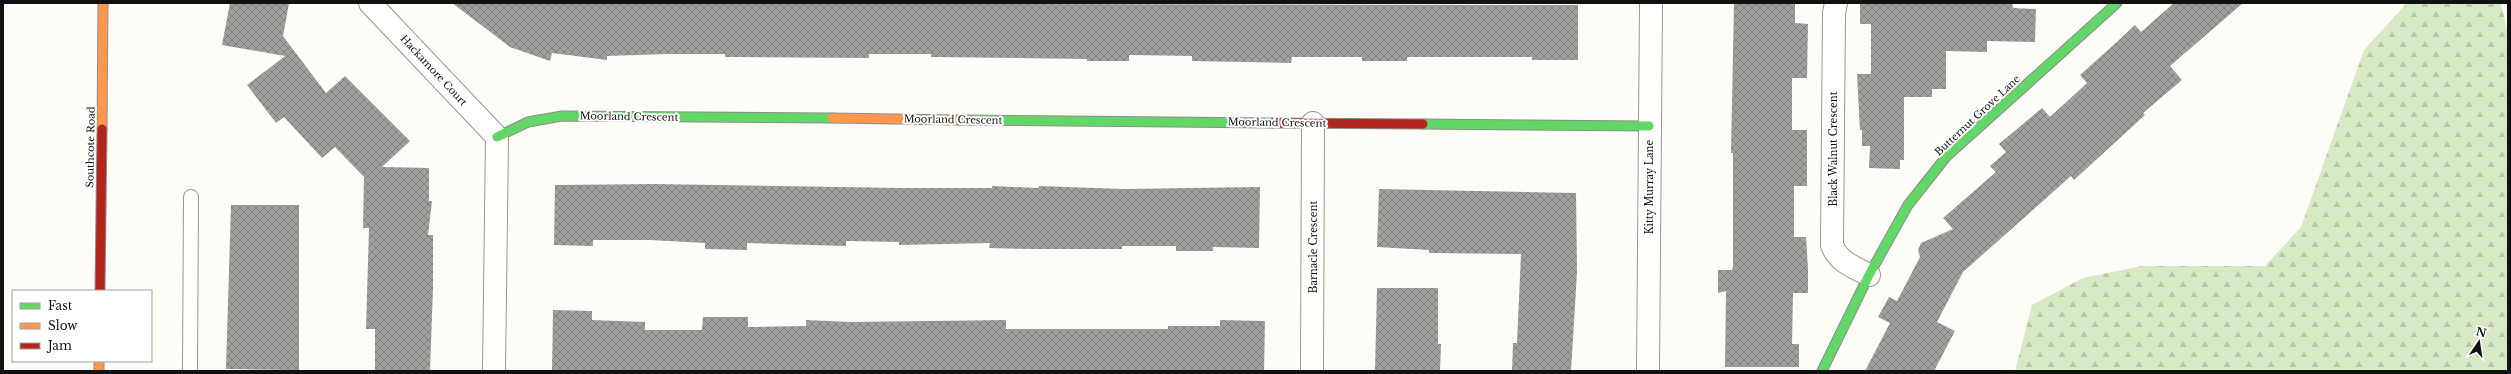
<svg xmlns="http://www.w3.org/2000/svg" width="2511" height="374" viewBox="0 0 2511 374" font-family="'Libre Baskerville',serif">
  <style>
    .forest { fill: url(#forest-firs) }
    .building { fill: url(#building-cross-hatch) }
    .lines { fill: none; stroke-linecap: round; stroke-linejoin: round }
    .lane-casing { stroke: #979795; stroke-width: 16 }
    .street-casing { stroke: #979795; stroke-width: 24 }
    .fast-casing { stroke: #8e8d8b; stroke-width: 11 }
    .slow-casing { stroke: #8e8d8b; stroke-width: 11 }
    .jam-casing { stroke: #8e8d8b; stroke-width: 11 }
    .lane { stroke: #fffffe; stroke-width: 14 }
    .street { stroke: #fffffe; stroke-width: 22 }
    .fast { stroke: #63d668; stroke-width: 9 }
    .slow { stroke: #ff974d; stroke-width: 9 }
    .jam { stroke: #b3261e; stroke-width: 9 }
    .labels { text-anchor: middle; stroke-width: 4; stroke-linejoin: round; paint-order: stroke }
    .street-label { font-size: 10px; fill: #111; stroke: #fff }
  </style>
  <defs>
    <pattern id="forest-firs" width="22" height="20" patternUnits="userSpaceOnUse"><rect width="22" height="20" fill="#d8eac5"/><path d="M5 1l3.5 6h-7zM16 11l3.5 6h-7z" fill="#b8c8a8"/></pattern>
    <pattern id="building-cross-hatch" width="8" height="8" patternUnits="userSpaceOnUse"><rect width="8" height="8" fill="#a19f9c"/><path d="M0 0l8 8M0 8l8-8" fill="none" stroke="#82807e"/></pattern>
  </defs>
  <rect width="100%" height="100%" fill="#fdfcf7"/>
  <!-- forest -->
  <path class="forest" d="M2407,3H2501L2508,34L2507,371H2015L2032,305L2083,278L2142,266H2265L2301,227L2364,50Z"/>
  <!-- building -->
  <path class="building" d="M230,3H289L283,36L326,93L345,76L410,141L382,167L429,168V201H432L428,235H433V288L430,371H375V329H366L369,228H363L364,177L335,147L322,158L284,117L276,123L247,85L285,56L222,45Z
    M452,3L1578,5V60H1532V57H1407V61H1362V57H1292L1291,63L1192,61V56L1129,55V61H1087V59L931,57V54H869V58L725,57V54H667L607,56V60L552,53L550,61L510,47Z
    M1734,3H1795V23L1808,24L1807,78H1792V130H1807V186H1794V237H1806L1808,268V293H1793L1792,344H1799V367H1725L1726,291L1718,293V270H1732L1733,267V153H1731Z
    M1860,3H2012L2013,8L2036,9L2035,42L1987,41V52L1946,51V89H1932V97H1904V160H1900V169L1869,168L1870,146H1862V130H1860L1857,74H1871V24H1860Z
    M2174,3H2243L2170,66L2182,80L2143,113L2145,115L2074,180L2071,176L1963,272L1937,322L1955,331L1934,371H1865L1890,323L1878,317L1889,297L1897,301L1920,257L1918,250L1921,243L1953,229L1943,218L1996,172L1990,166L2006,152L1999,144L2042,108L2050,117L2087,83L2080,75L2118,41L2135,25L2141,32Z
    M655,184L900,188H992V186L1038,188L1039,186L1123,189L1260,187L1259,248L1213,247V251H1176V246H1122V249H1030L989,248L990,243L899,245V242L846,241V246L747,243V250L705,249V243L650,240H593V246L554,245L555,185Z
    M1379,189L1576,193L1577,272L1571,371H1512L1513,343H1517L1521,254L1429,253V250L1377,247Z
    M231,205H299V370L226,369Z
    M1377,288H1438V344H1441L1440,371H1375Z
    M553,310L592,311V320L645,322V330H702L703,317H748V327L806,326V320L851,322L1006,320V329H1168V326H1220V320L1265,321L1264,371H552Z"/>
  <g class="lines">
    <!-- lane casing -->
    <g class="lane-casing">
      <path id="lane" d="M190,371L191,197"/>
    </g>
    <!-- street casing -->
    <g class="street-casing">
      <path id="street" d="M370,3L497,137L494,371
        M1836,3L1834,13L1832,245C1838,262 1854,267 1869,275
        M1312,371L1313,123
        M1648,371L1651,3"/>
    </g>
    <!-- fast casing -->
    <g class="fast-casing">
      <path id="fast" d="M958,120L1273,123
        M1423,124L1649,126
        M497,137L528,122L562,116L832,118
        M1822,371L1869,275L1908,205L1946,157L2117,3"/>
    </g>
    <!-- slow casing -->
    <g class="slow-casing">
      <path id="slow" d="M832,118L958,120
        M102,129L103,3
        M99,361V371"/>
    </g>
    <!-- jam casing -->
    <g class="jam-casing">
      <path id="jam" d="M1273,123L1423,124
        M100,291L102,129"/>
    </g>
    <!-- lane -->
    <use href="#lane" class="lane"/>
    <!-- street -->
    <use href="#street" class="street"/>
    <!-- fast -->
    <use href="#fast" class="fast"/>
    <!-- slow -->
    <use href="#slow" class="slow"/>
    <!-- jam -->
    <use href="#jam" class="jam"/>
  </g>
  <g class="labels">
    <!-- street labels -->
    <g class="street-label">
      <text transform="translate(434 70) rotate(47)" y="4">Hackamore Court</text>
      <text transform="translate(1977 115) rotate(-43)" y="4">Butternut Grove Lane</text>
      <text transform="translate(629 116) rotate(1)" y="4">Moorland Crescent</text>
      <text transform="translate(953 119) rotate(1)" y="4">Moorland Crescent</text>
      <text transform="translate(1277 122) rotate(1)" y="4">Moorland Crescent</text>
      <text transform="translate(90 147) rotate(-89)" y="4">Southcote Road</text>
      <text transform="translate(1833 149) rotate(-90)" y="4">Black Walnut Crescent</text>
      <text transform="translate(1649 187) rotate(-90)" y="4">Kitty Murray Lane</text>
      <text transform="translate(1313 247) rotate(-90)" y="4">Barnacle Crescent</text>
    </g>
  </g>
  <!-- border -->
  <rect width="2511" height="374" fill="none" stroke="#111111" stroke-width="8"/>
  <!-- legend -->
  <rect x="12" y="290" width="140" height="72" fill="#ffffff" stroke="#a0a0a0"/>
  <rect x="20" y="303" width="20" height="6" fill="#63d668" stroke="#a0a0a0"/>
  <text x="48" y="310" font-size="12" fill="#111111">Fast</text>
  <rect x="20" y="323" width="20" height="6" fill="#ff974d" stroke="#a0a0a0"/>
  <text x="48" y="330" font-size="12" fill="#111111">Slow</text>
  <rect x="20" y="343" width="20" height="6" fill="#b3261e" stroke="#a0a0a0"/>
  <text x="48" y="350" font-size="12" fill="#111111">Jam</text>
  <!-- north arrow -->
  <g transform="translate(2479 342) rotate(13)" stroke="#ffffff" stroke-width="3" paint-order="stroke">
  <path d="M0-3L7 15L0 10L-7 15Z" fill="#111111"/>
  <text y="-6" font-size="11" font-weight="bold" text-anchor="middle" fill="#111111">N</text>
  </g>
</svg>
